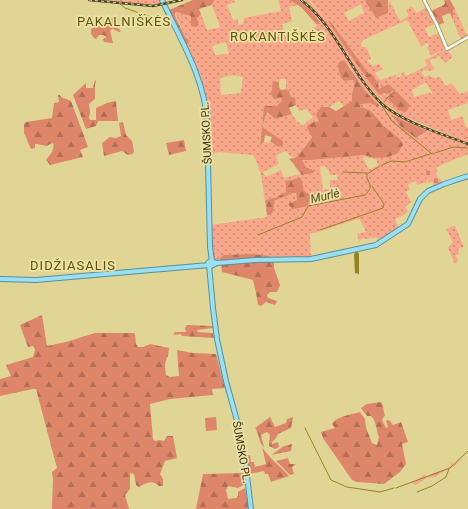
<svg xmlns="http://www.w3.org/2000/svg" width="468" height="509" viewBox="0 0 468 509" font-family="Roboto,sans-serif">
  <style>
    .grass { fill: url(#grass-dots); fill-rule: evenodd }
    .forest { fill: url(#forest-firs) }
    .wetland { fill: url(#wetland-marsh) }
    .cemetery { fill: url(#cemetery-stones) }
    .water { fill: #948421 }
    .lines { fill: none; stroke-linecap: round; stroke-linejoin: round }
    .stream { stroke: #948421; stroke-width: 1 }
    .minor-casing { stroke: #aea365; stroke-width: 4.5 }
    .major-casing { stroke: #50949f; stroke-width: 6 }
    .minor { stroke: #fff; stroke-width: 2.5 }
    .major { stroke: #9edef1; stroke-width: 4 }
    .rail-casing { stroke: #4a4527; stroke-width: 2.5 }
    .rail { stroke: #eee2a2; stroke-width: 1; stroke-dasharray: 3; stroke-linecap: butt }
    .labels { text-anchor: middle; stroke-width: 3.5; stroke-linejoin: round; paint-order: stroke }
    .street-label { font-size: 11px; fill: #373319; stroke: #eee2a2 }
    .water-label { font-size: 12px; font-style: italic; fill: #514a23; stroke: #eee2a2 }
    .quarter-label { font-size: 13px; letter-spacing: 1px; fill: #5e5311; stroke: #eee2a2 }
  </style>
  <defs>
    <pattern id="grass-dots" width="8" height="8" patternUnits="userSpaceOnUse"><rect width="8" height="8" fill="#f9a78b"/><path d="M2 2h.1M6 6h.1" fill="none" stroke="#ca8971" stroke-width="1.8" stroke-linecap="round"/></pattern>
    <pattern id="forest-firs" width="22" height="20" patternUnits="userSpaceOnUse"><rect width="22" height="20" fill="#dd8669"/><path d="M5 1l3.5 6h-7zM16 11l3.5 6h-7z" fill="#b46e56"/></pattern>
    <pattern id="wetland-marsh" width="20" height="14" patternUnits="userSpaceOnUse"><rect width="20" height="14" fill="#f9a78b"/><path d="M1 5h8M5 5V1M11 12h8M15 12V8" fill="none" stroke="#ca8971"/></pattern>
    <pattern id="cemetery-stones" width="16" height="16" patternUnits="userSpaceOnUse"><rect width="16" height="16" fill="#f9a78b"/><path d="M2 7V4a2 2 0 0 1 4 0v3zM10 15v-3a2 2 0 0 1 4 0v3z" fill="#ca8971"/></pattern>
  </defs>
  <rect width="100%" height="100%" fill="#e1d595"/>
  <!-- grass -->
  <path class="grass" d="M108,0H161L163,4H141Z
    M214,0H234L235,2L227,5L233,20L238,19V25L243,24L244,18L281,11L278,0H289L298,5L289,7L292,21L282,24L287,42L317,26L316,24L318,25L310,10L300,0C325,20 342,50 360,76C367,86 373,97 383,105C404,123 442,134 468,145V154L425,172L428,182L417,185L415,181L408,185L410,189L406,192L411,202L405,207L408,211L404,215L395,219L399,229L378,244L377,237L365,239L364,238L359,241L357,234L366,232L360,219L354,220L318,232L310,234L311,258L213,262L210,225L267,217L261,174L254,156L252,155L218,152L215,153L210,158L207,106L185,46L189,43L190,41L185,37L175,13L176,12L191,16V25H199L197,20L201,14L207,30L220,27L212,5ZM226,42L229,54L215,55L212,46ZM348,64L366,92L379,105L375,106L370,103L361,104L360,107L370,110L384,126L400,139L403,144L374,158L364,155L312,160H302L306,167L314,170L313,173L303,175L300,174L284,178L281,170L266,177L263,172L279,164L276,156L285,151L292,157H297L312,136L307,128L316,121H320L317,112C321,107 323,106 329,107L339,101L344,107L352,101V94L355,82L353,80L346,81ZM233,75L243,77L241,93L221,95L220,78ZM280,79H286V89L289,91L290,96L295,98L296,105L299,111L306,109L313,117L302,126L299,122H297L292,114L275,119L267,112L262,127L283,145L264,142L260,144L264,106H277L282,100L273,81L279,82ZM392,115L400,120L425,130V133L418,138L402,128L392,117ZM365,157L376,159L378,165L369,170L363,158ZM325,166L329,171L330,175H337L338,180H330V189L323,190L320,167ZM293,179L304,191L309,194L289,208L297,200L295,192L273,202V212L266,200L277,197L286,192L285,186L286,181Z
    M304,0H308L325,19L310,0H366L375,18L388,12L389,0L400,21L409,16L406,10L412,6L416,13L427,7L436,24L425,28L429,37L440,32L446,49L431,56L427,47L429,46L427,43L421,46L407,20L363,40L361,43V46L367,48L371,59L367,61L373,66L379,64L383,69L375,73L380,80L401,73L399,75L397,74L396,78L401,76L403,71L406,76L427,66L425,60L447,49L453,57L445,63L439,56L435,59L434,58L429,61L435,69L429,71L423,70L421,71L424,77L430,75L431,77L435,78L440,77L446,86L451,83L460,94L468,91V103L448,110L451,120L462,116L466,127L468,128V143L403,116L385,104L370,89L319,15ZM361,4L364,13L349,21L344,13ZM329,21L369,74H372L378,83L379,89L388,84L394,89V90L385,94L383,93L381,95L376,91L346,49ZM424,80L433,94L428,93L414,97L412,90L425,83ZM397,92L410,105V106L390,101Z
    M455,9L467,36L461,40L453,20V11Z
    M454,226H455L464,247L458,249L459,254L456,255L458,261L455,264L448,248L453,242L446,229Z"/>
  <!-- forest -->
  <path class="forest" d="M193,0H214L212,5L199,9L201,14L197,19L199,25L196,27L191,26V16L176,12L175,13V16L185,37L190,41L189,43L185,46L169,10Z
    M289,0H299L310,10L319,21L320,24H316L301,7Z
    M366,0H388V13L376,18L365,1Z
    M444,0H450L455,9L453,11V20L450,13L442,16L444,23L438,25L431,11L444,5L445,3Z
    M115,17L117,27L121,31L119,32L113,29L110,30L113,43L104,42L103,39L107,37L103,35H99L96,39L94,38L91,34V29Z
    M328,21H330L369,74H372L378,83L379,89L388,84L394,89V90L387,94L383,93L380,95L376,91L346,49Z
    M344,60L366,92L379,105L377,107L370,103L361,104L360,107L370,110L384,126L400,139L403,144L398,153L388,157L374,158L364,155L312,160H302L306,167L315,171L313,173L302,175C297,170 294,163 289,159L297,157L312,137L307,128L308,125L314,122L319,121L316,114L321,107H329L336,111L352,101V94L355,82L353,80L344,81C340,76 337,68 339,62Z
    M95,80L96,81L95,85V99L89,104L90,112L89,118L90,120H96V108L107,103L115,101L116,102L118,121H98L96,126L86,129L73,95L86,83V88H93Z
    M273,81L279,82V87L281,90L286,89L289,91L290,96L295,98L296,105L289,108L292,114L275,119L267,112L262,127L283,141V145L278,147L273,143L270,142L272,137L265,135L264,142L260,145L264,106H277L282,100L281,98L274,99L271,94Z
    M394,92H397L410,105L406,112C397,112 394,102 387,99Z
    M58,95H60L61,97L71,101L88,147L80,150L83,157L50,165L46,160C50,155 55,150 53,143L46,146L37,144H35V148L31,149L24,133V124L26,122L52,118L54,103L59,102Z
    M391,115L425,130L426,132L416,138L402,128Z
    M123,122L126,135L132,141L134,152L132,154L128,155L122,151L104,156L102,143L110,137L116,138L121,136L119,123Z
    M184,140L186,151L169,155L166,143Z
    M301,178L304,191L311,195L308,205L304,207L292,209L288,204L297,200L296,193H293L274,201L273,212L270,215H267L266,200L277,197L286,192L285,181Z
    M253,254L269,256L271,259L220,262V258L224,255Z
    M274,261V268L280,285L277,292H270L267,295L268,298L277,301L275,305L266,302L261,306L258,305L256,293L253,280L222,272L221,264Z
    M42,315L47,346L66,342L95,333H133L135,334L136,344L138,347H143L150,344L169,348L168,356C164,361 165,369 166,375L170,377L179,376L177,350L193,353L216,354L225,388L212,389L213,395L170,399L150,404L153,439L155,441L160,440L164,441L167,436H173L177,458L165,461L160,474L163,479V486H159C152,479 146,483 139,487L136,485L134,474L130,473V489L125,495L129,509H52L53,479L52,472L57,468L36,389H33L0,396V379L11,376L6,365L33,357L35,350L33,346L28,347L20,325Z
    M187,325L213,326V328L197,330L198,332L213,333L214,338L182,336L181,334L173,335L175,332H186L185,328Z
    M381,402C384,406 383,411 385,415L382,420L386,428L388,427L386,421L387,420L390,421L393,425L401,422L408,442L402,444L406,464L400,472L384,484L357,482L352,480L323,438L321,432L335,428L332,424C335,417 353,414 360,412L365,419L366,428L372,443L377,445L379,437C376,431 377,421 371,416H367L361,408L367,404Z
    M216,417L217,430L206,431L205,418Z
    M270,417L275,427L286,423L287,419L293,417L291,428L278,434L276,438L272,442V444L278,442L279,447L275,449L269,446L270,435L267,432L261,435L264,447C258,443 260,434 255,428Z
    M292,444L291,451L271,455L284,446Z
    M262,447C269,458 280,466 289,476L271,482L268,474H265L264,471L249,474L246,456L250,455L251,462H254L255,467L266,464Z
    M288,458L290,464H296L292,467L294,474L290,475L276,461Z
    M245,473V484L238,488L228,486L226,490L228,499L236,498L238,496V492L245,488L249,509H196L203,474Z"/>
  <!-- wetland -->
  <path class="wetland" d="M462,457L455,466L437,475V477L426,478L416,485L411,483L424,475L428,476C436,471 443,471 451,466L450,462L454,464Z"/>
  <!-- cemetery -->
  <path class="cemetery" d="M436,167L438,172L436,173L438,178H440L442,183L434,186L432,182L429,183L425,172Z"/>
  <!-- water -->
  <path class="water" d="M356,252H358L359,254V274L355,273L354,254Z"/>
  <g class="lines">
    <!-- stream -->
    <path class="stream" d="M121,1V0
      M120,4L125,8L154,18
      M156,19H157
      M386,99L395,91
      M384,102L386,100
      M382,106L392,121L432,154
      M435,153L453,147L467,148
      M382,165L391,161L405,162L433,153
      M343,172L367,173
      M320,230L383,208L384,204L372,186
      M258,235L302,217L308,206L365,195C376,184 366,184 367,174L380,166
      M305,428L331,480L347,487L380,492L394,488
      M396,488L450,468L468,451
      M417,492L432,486L446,477L449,469"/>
    <!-- minor casing -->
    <g class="minor-casing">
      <path id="minor" d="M424,0L437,25L447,49L468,37"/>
    </g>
    <!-- major casing -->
    <g class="major-casing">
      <path id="major" d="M162,0C180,39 205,78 207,122L210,247L212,261
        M217,263L211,266L208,263L210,261L217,263L255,260L311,259L376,245L408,224L420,199L428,191L444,184L468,176
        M209,265L213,308L217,339L226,381L239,428L246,467L251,509
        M0,279L36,280L209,265"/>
    </g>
    <!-- minor -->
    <use href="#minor" class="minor"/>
    <!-- major -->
    <use href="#major" class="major"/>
    <!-- rail casing -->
    <g class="rail-casing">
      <path id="rail" d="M89,0L153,6L182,0
        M301,0C336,26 351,74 382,104C403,122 442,134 468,144"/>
    </g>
    <!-- rail -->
    <use href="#rail" class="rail"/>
  </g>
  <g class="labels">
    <!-- street labels -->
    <g class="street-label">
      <text transform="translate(206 133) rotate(-93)" y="4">ŠUMSKO PL.</text>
      <text transform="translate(242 452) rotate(80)" y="4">ŠUMSKO PL.</text>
    </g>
    <!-- water labels -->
    <g class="water-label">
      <text transform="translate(325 196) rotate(-13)" y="4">Murlė</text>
    </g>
    <!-- quarter labels -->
    <g class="quarter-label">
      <text x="124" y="26">PAKALNIŠKĖS</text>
      <text x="278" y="41">ROKANTIŠKĖS</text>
      <text x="73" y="270">DIDŽIASALIS</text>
    </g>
  </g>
</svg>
